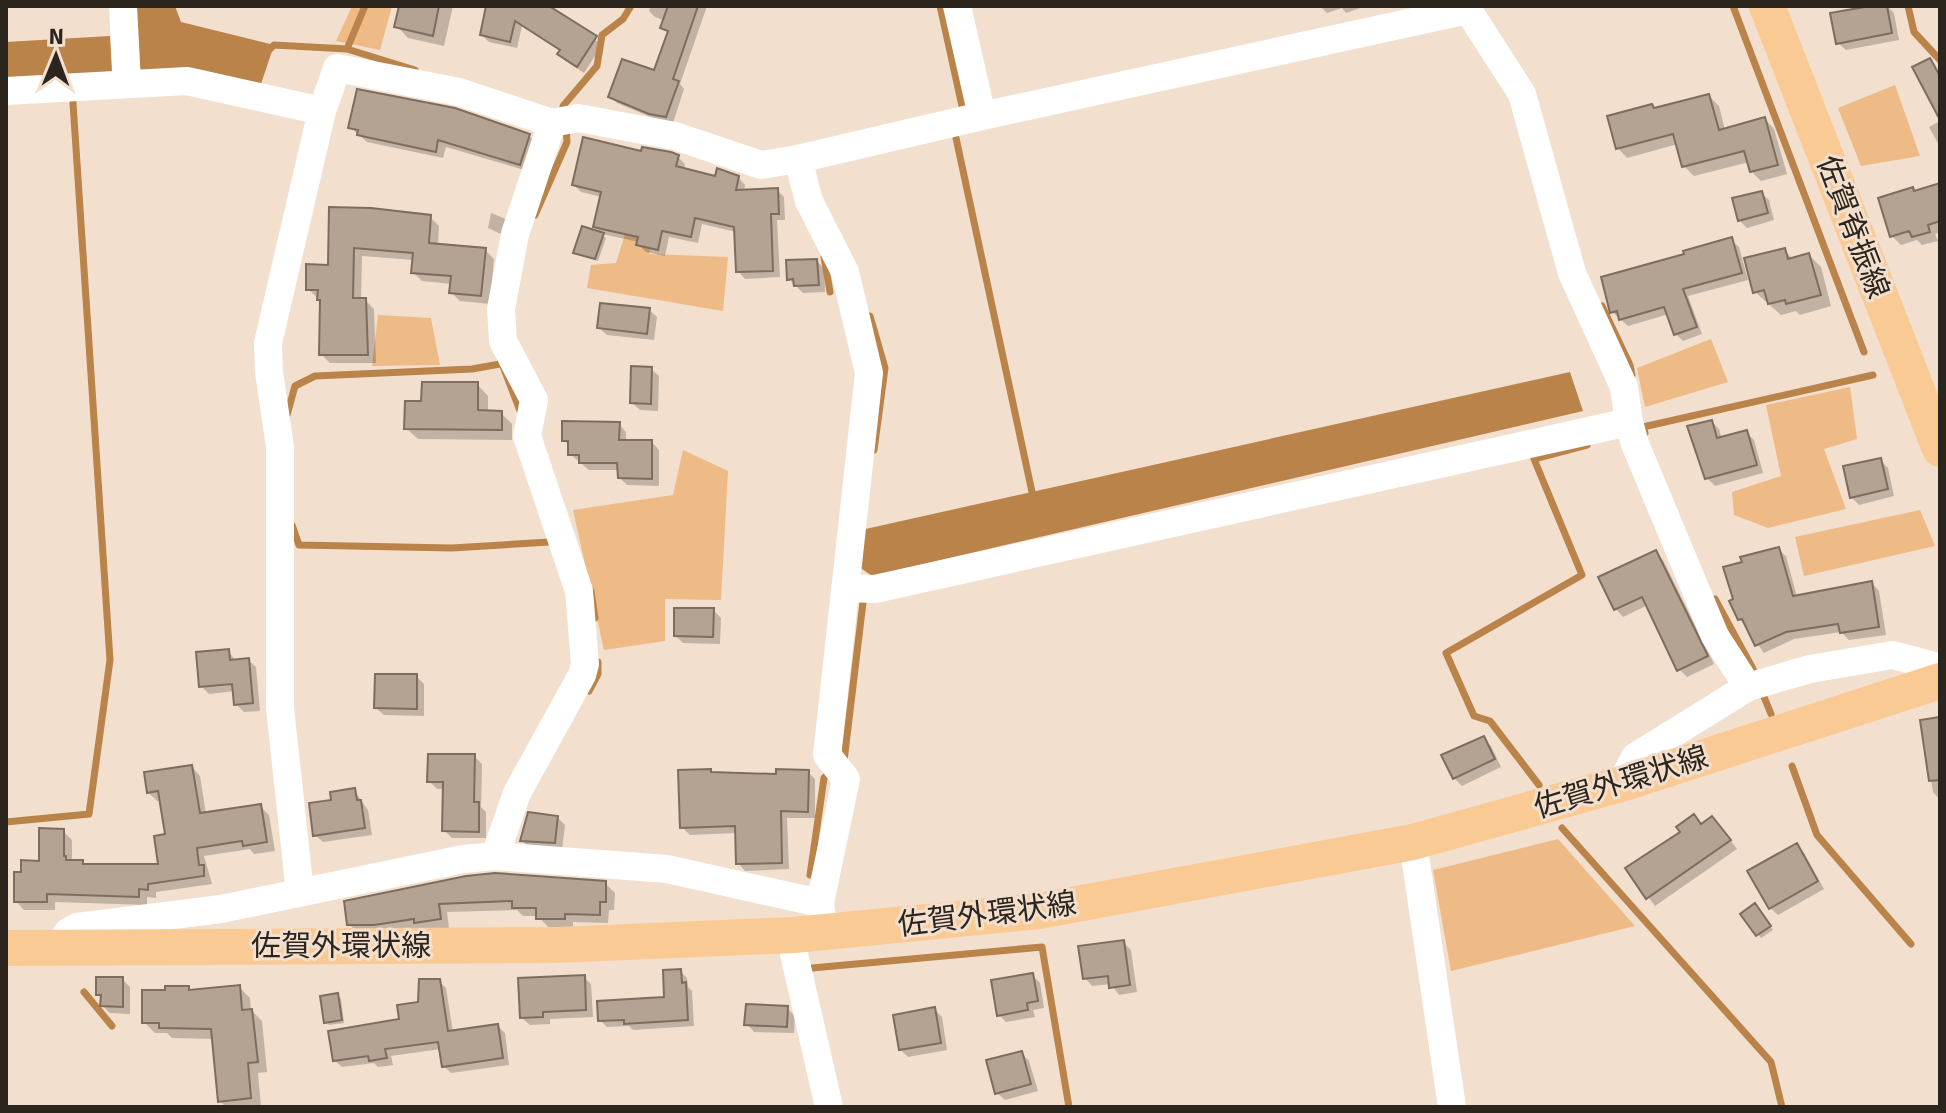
<svg xmlns="http://www.w3.org/2000/svg" width="1946" height="1113" viewBox="0 0 1946 1113" font-family="Signika,'Noto Sans JP',sans-serif">
  <style>
    .green { fill: #eeba86 }
    .water { fill: #ba8349 }
    .shadow { fill: #0003 }
    .lines { fill: none; stroke-linecap: round; stroke-linejoin: round }
    .stream { stroke: #ba8349; stroke-width: 7 }
    .building { fill: #b4a292; stroke: #7e6d5e; stroke-width: 2 }
    .minor { stroke: #fff; stroke-width: 28 }
    .major { stroke: #faca95; stroke-width: 36 }
    .labels { text-anchor: middle; stroke-width: 6; stroke-linejoin: round; paint-order: stroke }
    .street-label { font-size: 30px; fill: #2c251e; stroke: #f2dfce }
  </style>
  <rect width="100%" height="100%" fill="#f2dfce"/>
  <!-- green -->
  <path class="green" d="M352,6H392L380,50L336,41Z
    M1895,85L1920,156L1861,166L1838,108Z
    M637,196L660,203L649,254L728,257L723,311L587,288L591,265L616,263Z
    M378,315L431,318L440,365L372,366Z
    M1711,339L1728,382L1645,407L1637,368Z
    M1850,387L1857,439L1824,449L1846,509L1768,528L1734,515L1732,492L1781,476L1766,405Z
    M683,450L728,471L721,600L665,599V641L604,650L573,510L673,495Z
    M1920,510L1935,546L1804,576L1795,537Z
    M1558,839L1635,926L1451,971L1433,870Z"/>
  <!-- water -->
  <path class="water" d="M134,6H175L181,22L274,45L261,84L140,72Z
    M110,36L112,73L6,79V42Z
    M1570,372L1583,411L872,576L858,566L861,530Z"/>
  <!-- shadow -->
  <path class="shadow" d="M401,6H453L444,46L408,38L397,26Z
    M489,6H557L554,11L602,45L584,73L566,61L559,54L561,51L522,26L517,48L489,42L482,35Z
    M651,6H707L680,84L684,89L673,123L658,120L617,103L610,96L655,72L669,34L663,28L665,21L655,17L649,11Z
    M1320,6H1366L1346,13L1342,8L1327,13Z
    M1880,6H1887L1894,13L1899,40L1846,50L1838,43Z
    M1709,96L1719,106L1725,130L1765,119L1774,129L1787,174L1761,181L1751,171L1749,162L1694,176L1684,166L1678,144L1627,158L1618,148L1656,110Z
    M1940,121V147L1929,127Z
    M350,127L529,136L537,143L528,171L446,147L443,158L367,142Z
    M642,153L678,157L685,164L684,170L717,178L738,177L745,185L744,192L777,190L784,197L785,220H777L780,277L745,279L738,271L736,232L702,224L698,243L669,237L665,256L646,252L639,245V242L602,234L595,226L602,197L581,192L574,185Z
    M1940,185V232L1935,234L1938,241L1922,245L1917,240L1901,245L1892,236L1913,189L1916,193Z
    M1761,193L1769,200L1774,220L1747,228L1739,220Z
    M331,209L430,217L439,226L438,246L485,250L494,259L490,304L460,301L451,292L452,284L422,281L413,272L414,260L362,256L361,300H365L374,309L376,363H330L321,354L322,302L308,289L330,267Z
    M491,213L506,219L501,234L488,228Z
    M602,235L606,238L598,261L576,252Z
    M1731,240L1739,247L1748,280L1688,296L1702,334L1683,341L1676,334L1669,314L1628,326L1612,312Z
    M1784,250L1794,260L1809,255L1821,267L1831,306L1800,315L1796,311L1781,315L1755,292Z
    M817,261L824,269L825,292L803,293L789,279Z
    M649,310L657,317L654,340L607,335L599,328Z
    M651,369L659,376L658,411L640,410L632,403Z
    M477,384L488,396V412L501,413L512,424V440L418,439L406,428L423,403Z
    M1712,422L1719,429L1722,439L1746,432L1754,440L1763,473L1715,486L1707,478Z
    M619,424L626,432V442H652L659,450V486L627,485L620,478V470H589L570,454V447L564,440Z
    M1880,460L1888,468L1894,496L1859,505L1851,497Z
    M1778,549L1786,556L1797,597L1872,583L1879,591L1886,635L1849,640L1841,632L1794,639L1764,653L1740,619Z
    M1655,553L1663,560L1714,664L1687,677L1679,669L1648,605L1623,617L1616,609Z
    M713,610L721,618L720,644L683,643L676,636Z
    M228,651L236,661L248,660L256,667L260,711L244,712L236,704L235,691L209,694L201,686Z
    M416,676L424,684V716L384,715L376,708Z
    M1940,719V800L1933,792L1922,722Z
    M1483,738L1491,746L1501,767L1462,786L1454,778Z
    M474,756L482,764L481,807L486,812V838H452L444,830L445,789H437L429,781Z
    M192,767L200,776L206,814L260,806L269,815L275,851L254,854L250,849L204,856L212,884L156,892V898L147,897V905L55,902V910H24L16,901L23,874L41,863L63,831L72,840V862H82L86,866H160L168,836L162,800L157,801L148,792Z
    M808,772L815,779V818H787L789,869L745,871L738,863L737,833L690,835L682,827L713,774L778,776Z
    M354,790L368,810L372,835L323,842L315,835L333,802Z
    M557,817L565,825L562,850L529,848L522,840Z
    M1702,826H1720L1737,849L1655,906L1628,869Z
    M1796,846L1804,853L1824,889L1778,915L1770,908Z
    M605,883L615,893L614,910H609L608,923L573,922V928L548,927L538,916H523L517,910L447,912L449,928L359,934L349,924L346,902Z
    M1758,909L1773,930L1761,938L1742,914Z
    M1123,942L1131,950L1137,992L1119,995L1111,984L1092,986L1085,978Z
    M680,971L687,978L688,987L692,991L694,1026L633,1030L629,1026L607,1027L600,1020L666,999Z
    M1032,975L1040,983L1044,1008L1033,1010L1035,1017L1006,1022L999,1015Z
    M584,977L591,984L593,1017L550,1019V1024L530,1025L522,1018Z
    M122,979L130,987V1014L110,1013L102,1005L103,999L98,994Z
    M439,981L446,988L453,1032L498,1026L505,1033L509,1065L451,1073L444,1066L441,1049L391,1056L393,1065L378,1067L374,1063L342,1067L334,1060L401,1020L420,1004Z
    M239,987L250,998L251,1010L262,1021L267,1072L258,1073L261,1107H226L220,1101L214,1039L172,1038L167,1033H155L144,1022L167,992L188,988L192,992Z
    M337,995L341,999L344,1023L329,1025L326,1022Z
    M787,1008L795,1016L794,1033L754,1032L747,1024Z
    M934,1009L942,1017L947,1050L908,1057L901,1050Z
    M1022,1053L1029,1061L1038,1091L1005,1100L997,1093Z"/>
  <g class="lines">
    <!-- stream -->
    <path class="stream" d="M940,6L962,106
      M1733,6L1864,352
      M1908,6L1914,32L1940,60
      M347,49L365,6
      M269,50L274,45L347,49L415,70
      M564,114L563,106L597,66L602,35L623,19L631,6
      M956,138L1032,492
      M535,215L567,142L566,126
      M824,257L830,292
      M1602,306L1630,365L1632,375
      M870,316L885,368L874,450
      M501,361L522,416
      M287,415L295,386L315,376L472,369L500,364
      M1645,433L1643,427L1873,375
      M292,525L299,545L452,548L549,542
      M591,591L595,618
      M1715,599L1753,669
      M589,691L598,674V662
      M1762,692L1771,714
      M842,763L844,761L864,594
      M1792,766L1817,835L1911,944
      M1539,785L1490,721L1474,716L1446,653L1582,575L1534,459L1587,445
      M6,822L89,814L110,660L73,103
      M1562,828L1771,1062L1782,1107
      M810,875L824,778L832,771
      M812,968L1042,947L1069,1107
      M84,992L112,1026"/>
  </g>
  <!-- building -->
  <path class="building" d="M399,6H439L433,36L394,27Z
    M486,6H549L597,36L577,67L557,54L560,50L515,21L510,42L480,35Z
    M668,6H698L673,79L679,81L666,117L649,114L608,97L622,59L654,70L668,31L660,28Z
    M1870,6H1887L1892,33L1836,44L1830,13Z
    M1930,58L1940,76V120L1912,67Z
    M357,89L455,108L530,134L520,165L438,140L436,152L357,135L358,130L348,128Z
    M1709,94L1719,130L1765,117L1778,165L1750,172L1744,151L1682,167L1673,134L1616,149L1607,116L1652,104L1654,108Z
    M583,137L641,151L642,147L671,152L679,155L676,166L715,176L717,168L739,176L736,190L778,188L779,214H771L773,271L736,272L734,227L695,218L691,237L662,231L658,250L636,245L638,237L593,227L601,192L572,185Z
    M1940,183V221L1928,225L1930,232L1912,237L1909,231L1890,237L1878,198L1913,187L1914,191Z
    M1762,191L1768,213L1738,221L1732,198Z
    M329,207L371,208L431,215L429,243L486,248L481,296L449,293L451,276L411,273L413,253L354,248L353,298H366L368,355H319L320,300H317L318,290H306V264L328,265Z
    M582,226L604,233L595,259L573,253Z
    M1732,237L1742,273L1683,289L1697,327L1674,335L1664,307L1619,320L1617,311L1610,313L1601,277L1684,254L1683,251Z
    M1785,248L1788,259L1809,253L1821,295L1786,304L1785,300L1768,304L1764,290L1753,293L1744,258Z
    M817,259L819,285L794,286L793,279L787,280L786,260Z
    M600,303L650,308L647,334L597,328Z
    M631,366L652,367L651,404L630,403Z
    M422,382H478V410L502,411V430L404,429L405,401H421Z
    M1712,420L1717,438L1747,430L1757,465L1705,479L1687,426Z
    M562,421L620,422L619,440H652V479L618,478L617,463H579V455H568V441H562Z
    M1881,458L1888,489L1850,498L1843,466Z
    M1779,547L1793,596L1872,581L1879,627L1840,633L1838,624L1786,632L1755,646L1742,619L1738,620L1729,601L1733,599L1723,567L1742,562L1740,557Z
    M1656,550L1708,656L1677,671L1642,597L1614,610L1598,577Z
    M674,608H714L713,637L674,636Z
    M229,649L230,660L249,658L253,703L234,705L232,684L199,687L196,652Z
    M375,674H417V709L374,708Z
    M1940,717V780L1929,781L1920,720Z
    M1484,736L1495,759L1453,779L1441,755Z
    M428,754H475L474,802H479V832L442,831L443,782H427Z
    M192,765L200,813L261,804L267,842L243,846L242,841L197,848L199,865H204V876L148,884V890L139,889V897L47,894V902H14V872H21V860L39,861V828L64,829V856H66V860H83V864H158L154,836L165,834L158,791L147,793L144,772Z
    M711,769V772L776,774V769L809,770L808,812L781,811L782,863L736,864L735,826L680,828L678,770Z
    M355,788L357,800H361L365,828L313,836L309,803L331,800L330,792Z
    M528,812L558,816L555,843L520,841Z
    M1694,814L1701,824L1712,816L1731,840L1646,899L1625,868L1680,832L1676,827Z
    M1797,843L1818,881L1769,909L1747,871Z
    M495,873L606,881V902H600V915L565,914V919H536V908H512V901L439,904L441,919L414,923V919L374,925H347L344,901L466,876Z
    M1755,903L1771,926L1756,936L1740,914Z
    M1124,940L1130,985L1109,988L1108,976L1083,979L1078,946Z
    M681,969L682,983L686,982L688,1020L624,1024V1020L598,1021L597,1001L664,997L663,970Z
    M1033,973L1038,1001L1027,1003L1028,1010L997,1016L991,980Z
    M585,975L586,1010L543,1012V1017L520,1018L518,978Z
    M96,977H123V1007L100,1006L101,995H96Z
    M419,979H440L448,1031L498,1024L503,1058L442,1067L438,1042L385,1049L387,1058L369,1061L368,1056L333,1061L328,1031L399,1019L397,1005L418,1002Z
    M240,985L242,1010L252,1009L258,1062L248,1063L251,1098L218,1102L211,1029L159,1028V1023H142V990H165V986H189V990Z
    M338,993L342,1020L324,1023L320,996Z
    M746,1004L788,1006L787,1027L744,1025Z
    M935,1007L941,1043L899,1050L893,1015Z
    M1022,1051L1031,1084L995,1094L986,1060Z"/>
  <g class="lines">
    <!-- minor -->
    <path class="minor" d="M123,6L127,83
      M957,6L982,116
      M6,91L187,81L322,111
      M798,159L809,201L845,272L869,373L827,755L846,779L820,903L824,932
      M845,588L875,589L1629,422
      M1621,784L1635,757L1748,687L1810,669L1892,655L1931,665L1940,672
      M1413,842L1452,1107
      M495,856L517,793L582,675L585,664L579,591L527,436L534,400L503,341L501,309L515,234L552,123
      M300,893L280,708V447L269,372L268,343L322,111L337,68L459,92L552,123L578,118L675,136L761,165L798,159L982,116L1468,10L1522,94L1572,273L1624,387L1629,422L1635,444L1715,636L1748,687
      M794,935V954L829,1107
      M57,948L68,932L77,927L221,909L463,859L495,856L667,869L820,903"/>
    <!-- major -->
    <path class="major" d="M1767,6L1940,449
      M6,948L556,945L794,935L1039,911L1413,842L1621,784L1940,681"/>
  </g>
  <g class="labels">
    <!-- street labels -->
    <g class="street-label">
      <text transform="translate(1853 227) rotate(69)" y="10">佐賀脊振線</text>
      <text transform="translate(1621 782) rotate(-17)" y="10">佐賀外環状線</text>
      <text transform="translate(987 914) rotate(-7)" y="10">佐賀外環状線</text>
      <text x="341" y="956">佐賀外環状線</text>
    </g>
  </g>
  <!-- border -->
  <rect width="1946" height="1113" fill="none" stroke="#2c251e" stroke-width="16"/>
  <!-- north arrow -->
  <g transform="translate(56 56) rotate(1)" stroke="#f2dfce" stroke-width="6" paint-order="stroke">
  <path d="M0-6L14 30L0 20L-14 30Z" fill="#2c251e"/>
  <text y="-12" font-size="22" font-weight="bold" text-anchor="middle" fill="#2c251e">N</text>
  </g>
</svg>
